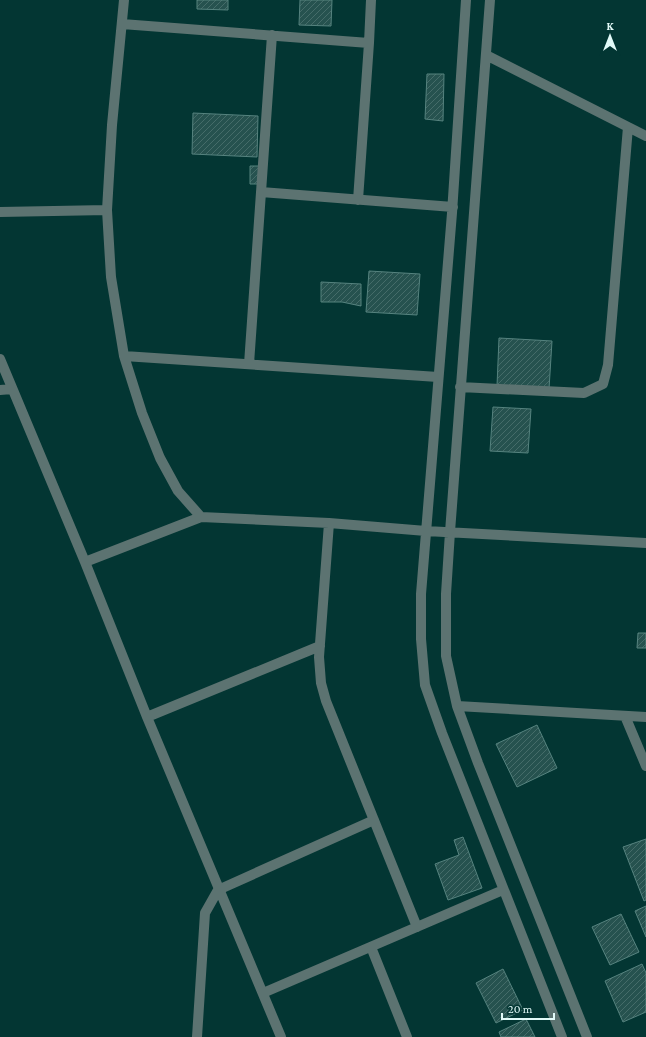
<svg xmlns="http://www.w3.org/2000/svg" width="646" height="1037" viewBox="0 0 646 1037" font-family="'Crimson Pro',serif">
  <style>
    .building { fill: url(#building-hatch); stroke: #56837f }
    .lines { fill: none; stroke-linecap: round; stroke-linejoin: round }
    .minor { stroke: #5c7371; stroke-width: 10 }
  </style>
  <defs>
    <pattern id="building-hatch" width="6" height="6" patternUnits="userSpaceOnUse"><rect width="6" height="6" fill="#26524f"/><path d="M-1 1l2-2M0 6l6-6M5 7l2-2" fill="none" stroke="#456c69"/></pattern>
  </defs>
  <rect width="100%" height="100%" fill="#033633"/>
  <!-- building -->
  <path class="building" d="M197,0H228V10L197,9Z
    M300,0H332L331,26L299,25Z
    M427,74H444L443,121L425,119Z
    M193,113L258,116L257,157L192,154Z
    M250,166H260V184H250Z
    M369,271L420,274L417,315L366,312Z
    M321,282L361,284V306L342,302H321Z
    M499,338L552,341L549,389L497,386Z
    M493,407L531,409L528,453L490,451Z
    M638,633H646V648H637Z
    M537,725L557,768L517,787L496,744Z
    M463,837L482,888L448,900L435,864L459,855L454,840Z
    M646,839V900L644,901L623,847Z
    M646,906V937L635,911Z
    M621,914L639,952L610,965L592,927Z
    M642,964L646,973V1012L623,1022L605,981Z
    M503,969L523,1010L496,1023L476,983Z
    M526,1019L535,1037H501L499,1032Z"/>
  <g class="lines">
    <!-- minor -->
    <path class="minor" d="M124,0L112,125L107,210L111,277L124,356L142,413L160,458L178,491L201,517
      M466,0L452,213L421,594V639L425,685L442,733L562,1037
      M490,0L450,532L446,594V656L457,706L478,763L587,1037
      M122,24L369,43L371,0
      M486,55L646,136
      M261,192L453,207
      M358,200L369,43
      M0,212L107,210
      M124,356L438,377
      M0,359L85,562L147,717L281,1037
      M249,364L272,35
      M460,387L584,393L603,384L608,365L628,127
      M0,390L12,389
      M329,523L319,657L321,683L326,701L417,927
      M85,562L201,517L329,523L426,531L646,543
      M457,706L646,717
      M625,716L646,766
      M147,717L320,646
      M371,947L407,1037
      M263,993L503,890
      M197,1037L205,913L218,890L374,820"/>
  </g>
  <!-- north arrow -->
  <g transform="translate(610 36)" stroke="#033633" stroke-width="3" paint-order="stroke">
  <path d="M0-3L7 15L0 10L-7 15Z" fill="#e2faf8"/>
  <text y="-6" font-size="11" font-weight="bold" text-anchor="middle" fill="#e2faf8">K</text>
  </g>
  <!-- scale -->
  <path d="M502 1013v6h52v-6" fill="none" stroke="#e2faf8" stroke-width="2"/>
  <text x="508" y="1013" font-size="12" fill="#e2faf8" stroke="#033633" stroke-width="3" paint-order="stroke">20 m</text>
</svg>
